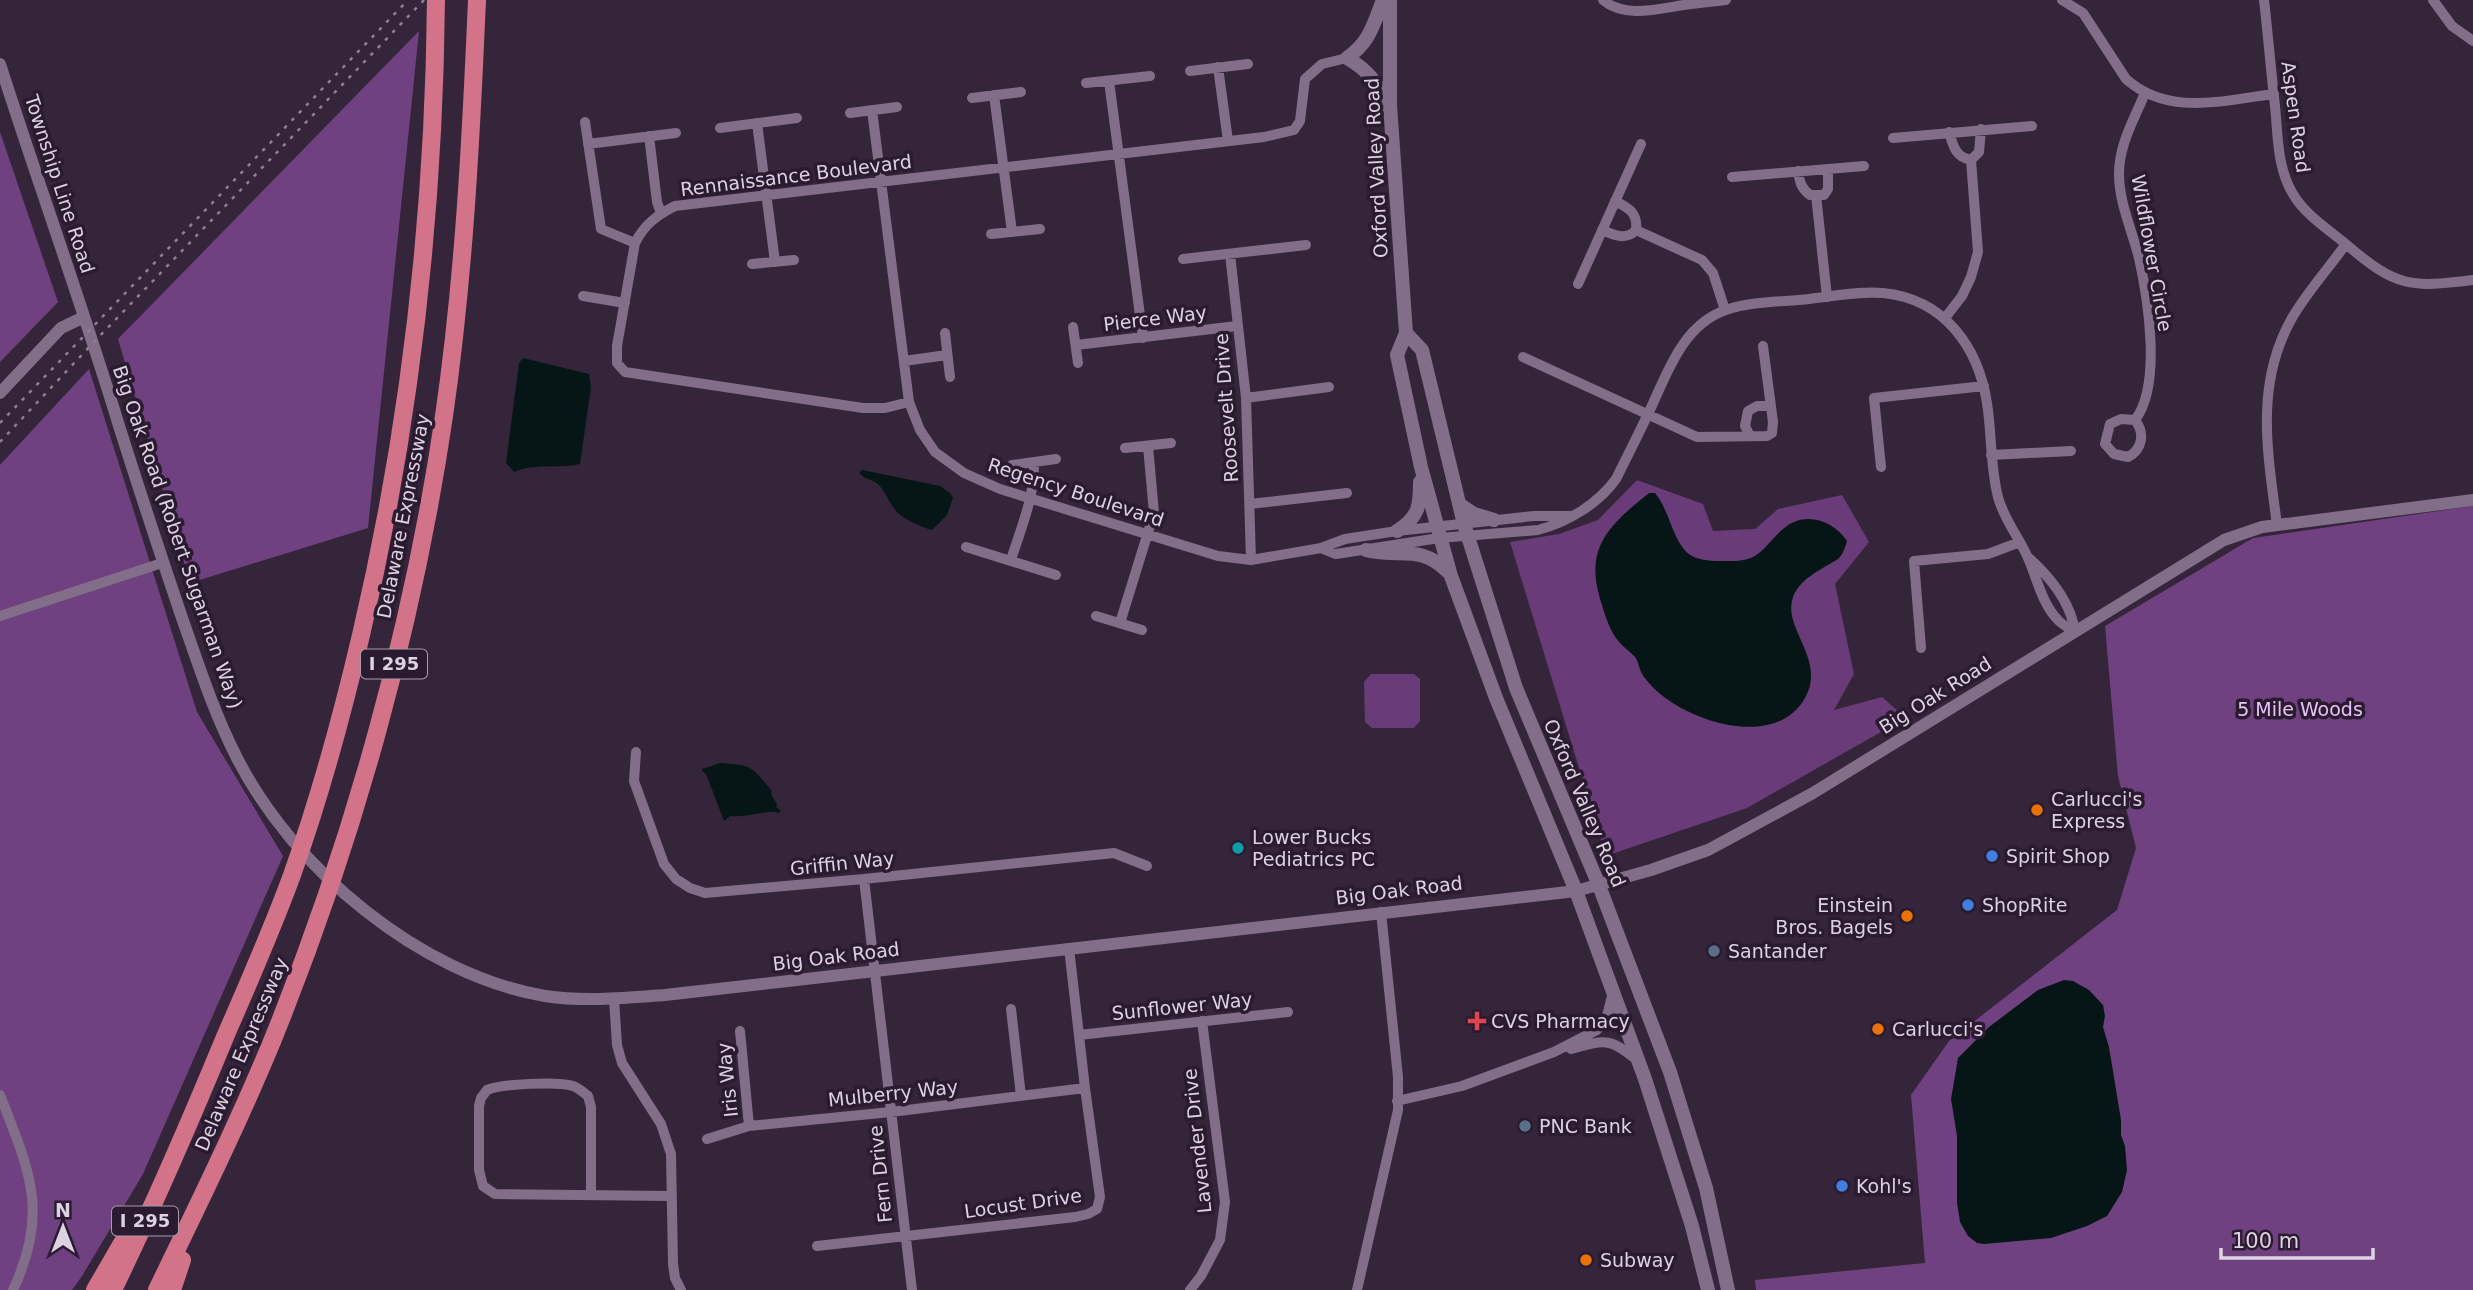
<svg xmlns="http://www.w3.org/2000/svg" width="2473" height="1290" viewBox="0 0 2473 1290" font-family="'DejaVu Sans',sans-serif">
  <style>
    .green { fill: #693b78 }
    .forest { fill: #704180 }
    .water { fill: #061617 }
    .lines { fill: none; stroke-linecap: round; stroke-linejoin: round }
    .minor { stroke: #826e89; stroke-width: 10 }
    .tertiary { stroke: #826e89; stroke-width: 12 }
    .secondary { stroke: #826e89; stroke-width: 14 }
    .motorway { stroke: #d27389; stroke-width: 18 }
    .rail { stroke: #8f8194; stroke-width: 2.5; stroke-dasharray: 3.5 7; stroke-linecap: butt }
    .food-dot { fill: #e8710a; stroke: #2b1b31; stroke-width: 2.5 }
    .culture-dot { fill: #0f9aa8; stroke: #2b1b31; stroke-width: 2.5 }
    .shop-dot { fill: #3f7fe0; stroke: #2b1b31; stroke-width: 2.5 }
    .service-dot { fill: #5c6f8a; stroke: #2b1b31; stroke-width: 2.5 }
    .health-dot { fill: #e0444e; stroke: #2b1b31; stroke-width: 2.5 }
    .labels { text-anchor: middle; stroke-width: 7; stroke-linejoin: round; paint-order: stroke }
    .shield { fill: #2b1b31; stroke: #a89bac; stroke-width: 2 }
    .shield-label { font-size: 18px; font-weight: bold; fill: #ddd2e1 }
    .street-label { font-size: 19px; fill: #ddd2e1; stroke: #2b1b31 }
    .park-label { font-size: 19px; fill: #e7c0f6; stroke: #2b1b31 }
    .poi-label { font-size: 19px; fill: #ddd2e1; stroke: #2b1b31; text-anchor: start }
  </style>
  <rect width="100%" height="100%" fill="#35253b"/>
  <!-- green -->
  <path class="green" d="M1637,480L1703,504L1713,531L1755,529L1778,509L1842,495L1869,542L1835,584L1854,674L1834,710L1882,697L1899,712L1902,720L1747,808L1606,856L1510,542L1559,534L1598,520Z
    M1371,674H1414L1420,679V721L1414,728H1372L1365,722L1364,682Z"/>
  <!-- forest -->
  <path class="forest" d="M419,31L368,528L190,583L118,339Z
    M0,132L58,302L0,362Z
    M89,369L197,712L283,856L143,1174L82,1276L72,1290H0V465Z
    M2473,506V1290H1756L1755,1280L1925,1263L1911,1095L1949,1041L2117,910L2136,848L2118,776L2105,626L2253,538Z"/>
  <!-- water -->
  <path class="water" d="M523,358L589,374L591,387L580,464C559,469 534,463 514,472L506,463L519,363Z
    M862,470L940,486L950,493L953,498L947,515L932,530C921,527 905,520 897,512C889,503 886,492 878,484C872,479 865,480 859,473Z
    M1649,493H1655C1669,509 1673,542 1689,554C1697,560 1709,561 1719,561C1730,561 1741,562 1751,558C1764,552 1772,538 1783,529C1804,510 1833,520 1847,541C1845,547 1843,555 1838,559C1821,570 1797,579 1792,601C1785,630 1826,661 1805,698C1776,749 1693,723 1658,692C1652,687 1645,679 1641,672C1639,667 1638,661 1635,657C1631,652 1624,648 1620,643C1610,632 1606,618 1602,605C1583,549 1607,527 1649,493Z
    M720,763C753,765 751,766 772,791L771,794L777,804L776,807L781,811L779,813C769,809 747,818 730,816L724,821L706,774L702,771V769Z
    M2064,980L2073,981L2089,990L2103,1005L2105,1016L2103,1027L2109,1047L2121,1120V1135L2125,1146L2127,1170L2122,1192L2107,1216L2087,1226L2051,1238L1984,1244L1977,1243L1968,1236L1960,1222L1957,1203V1136L1951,1099L1958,1058L1989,1027L2038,990Z"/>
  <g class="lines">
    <!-- minor -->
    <path class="minor" d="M1603,0C1626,20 1664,7 1691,4L1690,0
      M2062,0L2083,13L2126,79C2169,117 2223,100 2274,94
      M2264,0C2268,35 2271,71 2275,106C2278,135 2277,168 2293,194C2305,215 2328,229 2347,245C2396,287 2410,288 2473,280
      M2433,0L2452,26L2473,41
      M1691,4L1726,0
      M1218,67L1228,141
      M1190,71L1248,64
      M1109,81L1143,338
      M1086,83L1150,76
      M994,95L1012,232
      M972,98L1021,92
      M872,110L909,402L920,430L935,452L964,473L1000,489L1218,556L1251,560L1321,548L1345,539L1397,531L1534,516H1570
      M850,113L897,107
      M585,122L601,229L635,243
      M757,123L775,262
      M720,128L797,118
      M1949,132C1953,145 1955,157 1971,160L1979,152L1981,129
      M649,136L657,202L661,213
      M1893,138L2032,126
      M588,144L676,133
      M1798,171C1800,183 1801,188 1810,195H1824L1828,189V169
      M1732,177L1864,166
      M1816,195L1827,297
      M1602,230C1614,235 1626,241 1636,230C1638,213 1629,208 1615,201
      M1636,230L1702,260L1713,273L1725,310
      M991,234L1040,229
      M1230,254L1246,398L1251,560
      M1183,259L1306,245
      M752,264L794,260
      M1578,284L1641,144
      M583,296L625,303
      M1945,318L1962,296L1971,277L1978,252L1971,160
      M1073,327L1078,363
      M945,333L950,377
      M1076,345L1237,326
      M1523,357L1697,437L1767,436L1772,433L1773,422L1763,346
      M904,361L947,355
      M1246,398L1329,387
      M909,402L885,408H863L625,372L617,363V346L635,243C644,225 657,215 675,206L1264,137L1294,130L1300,121L1305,79L1322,64L1347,58
      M2121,419L2135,420C2145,433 2143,449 2128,457L2114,454L2105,444L2110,424Z
      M2135,420C2162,385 2148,299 2139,258C2132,230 2119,203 2119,174C2119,144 2134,120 2145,93
      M1750,436L1745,426L1748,411L1757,406H1771
      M1125,448L1171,443
      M1991,455L2071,451
      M1012,465L1056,459
      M1881,467L1874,398L1984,386
      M1250,504L1347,493
      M2277,525C2268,454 2254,385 2292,318C2307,292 2328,269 2346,244
      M966,547L1056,575
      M1321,548L1336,554L1439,538L1538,530C1568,522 1598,504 1616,479C1627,457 1638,435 1649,412C1667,374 1682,325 1726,310C1752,301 1782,302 1809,299C1834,296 1859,291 1883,293C1944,299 1978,346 1987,403C1992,434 1990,466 1998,497C2004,520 2019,537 2028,558C2037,578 2042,604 2058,620C2062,625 2070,628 2075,632
      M2029,558C2051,578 2071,602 2075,632
      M1011,560C1021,528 1035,496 1034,462
      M0,616L162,563
      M1096,616L1142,630
      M1120,623L1154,513L1148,446
      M1921,648L1914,561L1988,554L2020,542
      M636,752L634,781L664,864L676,879L690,888L705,893L864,879L1114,853L1147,866
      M864,879L912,1290
      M614,999L617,1045L622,1063L661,1124L671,1154L673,1264L675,1278L681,1290
      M1011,1009L1021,1096
      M740,1031L749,1126
      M1079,1035L1288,1012
      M1571,1049C1605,1040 1609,1037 1637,1060
      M0,1095C29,1170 50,1211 13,1290
      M1397,1101L1462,1086L1554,1052L1597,1030L1606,1020L1613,992
      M707,1139L749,1126L891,1112L1085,1088
      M591,1194V1107L588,1096C583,1092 579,1088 573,1086C557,1081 502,1084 487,1090L481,1098L479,1106V1170L483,1186L495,1194L671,1196
      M817,1246L1075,1217L1088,1214L1097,1209L1100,1197L1085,1088L1069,948
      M1190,1290L1201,1276L1220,1240L1225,1202L1202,1021
      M1357,1290L1398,1110V1077L1381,912"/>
    <!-- tertiary -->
    <path class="tertiary" d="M0,64C39,186 83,307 120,429C140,492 160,553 181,615C198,663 213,711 236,756C292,868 420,975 545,996C585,1002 625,998 665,995L1576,891L1651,870L1708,850L1734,836L1813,793L2224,540L2262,527L2473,500
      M0,393L61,328L84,317"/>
    <!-- secondary -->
    <path class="secondary" d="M1383,0C1373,25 1370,42 1347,58C1368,70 1378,83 1387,106
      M1390,0V105L1406,333L1397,355L1421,467L1451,576L1496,698L1576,891L1645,1079L1692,1226L1708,1290
      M1406,333L1422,350L1464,524L1516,688L1598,883L1670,1072L1706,1188L1728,1290
      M1459,504L1474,514L1494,520
      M1397,531C1419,517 1420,506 1420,482
      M1366,550C1400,559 1420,543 1448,572"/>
    <!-- motorway -->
    <path class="motorway" d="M95,1290L128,1233
      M113,1290C153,1207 190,1122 225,1037C248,984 272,930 292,875C320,797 342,716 361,635C410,427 434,214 436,0
      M157,1290C197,1207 238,1124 273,1039C353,842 413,627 444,416C464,278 471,139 477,0
      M172,1290L182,1260"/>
    <!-- rail -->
    <path class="rail" d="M0,423L408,0
      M0,442L93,343L424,0"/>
  </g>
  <!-- markers -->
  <g class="food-dot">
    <circle cx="2037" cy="810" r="7"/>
    <circle cx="1907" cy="916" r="7"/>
    <circle cx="1878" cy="1029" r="7"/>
    <circle cx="1586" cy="1260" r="7"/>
  </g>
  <circle class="culture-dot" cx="1238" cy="848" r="7"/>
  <g class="shop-dot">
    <circle cx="1992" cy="856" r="7"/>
    <circle cx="1968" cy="905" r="7"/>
    <circle cx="1842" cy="1186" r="7"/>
  </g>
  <g class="service-dot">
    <circle cx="1714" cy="951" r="7"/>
    <circle cx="1525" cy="1126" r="7"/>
  </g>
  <path class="health-dot" d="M1473.5 1010.5h7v7h7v7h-7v7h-7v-7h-7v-7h7z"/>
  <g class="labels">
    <!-- shield labels -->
    <g class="shield">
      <rect x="361" y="649.5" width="66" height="29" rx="5"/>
      <rect x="112" y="1206.5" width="66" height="29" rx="5"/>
    </g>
    <g class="shield-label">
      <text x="394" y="670">I 295</text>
      <text x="145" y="1227">I 295</text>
    </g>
    <!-- street labels -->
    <g class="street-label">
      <text transform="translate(2296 117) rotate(82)" y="7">Aspen Road</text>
      <text transform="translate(1376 168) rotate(-93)" y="7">Oxford Valley Road</text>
      <text transform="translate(796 175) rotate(-7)" y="7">Rennaissance Boulevard</text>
      <text transform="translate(60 184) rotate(72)" y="7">Township Line Road</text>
      <text transform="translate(2152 253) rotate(80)" y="7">Wildflower Circle</text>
      <text transform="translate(1155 318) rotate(-7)" y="7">Pierce Way</text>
      <text transform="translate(1226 408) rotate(-94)" y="7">Roosevelt Drive</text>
      <text transform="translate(1076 492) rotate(18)" y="7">Regency Boulevard</text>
      <text transform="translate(403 516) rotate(-79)" y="7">Delaware Expressway</text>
      <text transform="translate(178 537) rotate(71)" y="7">Big Oak Road (Robert Sugarman Way)</text>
      <text transform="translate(1935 695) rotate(-32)" y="7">Big Oak Road</text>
      <text transform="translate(1585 803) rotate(67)" y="7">Oxford Valley Road</text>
      <text transform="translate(842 863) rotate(-6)" y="7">Griffin Way</text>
      <text transform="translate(1399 890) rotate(-7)" y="7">Big Oak Road</text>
      <text transform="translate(836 956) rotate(-7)" y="7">Big Oak Road</text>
      <text transform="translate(1182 1006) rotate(-6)" y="7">Sunflower Way</text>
      <text transform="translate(241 1054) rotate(-67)" y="7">Delaware Expressway</text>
      <text transform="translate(727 1080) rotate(-96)" y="7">Iris Way</text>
      <text transform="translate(893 1093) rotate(-6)" y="7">Mulberry Way</text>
      <text transform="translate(1197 1141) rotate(-96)" y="7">Lavender Drive</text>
      <text transform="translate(880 1174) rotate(-96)" y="7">Fern Drive</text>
      <text transform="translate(1023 1203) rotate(-8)" y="7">Locust Drive</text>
    </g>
    <!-- park labels -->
    <g class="park-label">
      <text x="2300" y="716">5 Mile Woods</text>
    </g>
    <!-- poi labels -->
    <g class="poi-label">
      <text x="2051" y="806">Carlucci's<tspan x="2051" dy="22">Express</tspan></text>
      <text x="1252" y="844">Lower Bucks<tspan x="1252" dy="22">Pediatrics PC</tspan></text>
      <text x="2006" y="863">Spirit Shop</text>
      <text x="1893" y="912" text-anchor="end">Einstein<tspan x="1893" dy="22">Bros. Bagels</tspan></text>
      <text x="1982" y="912">ShopRite</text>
      <text x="1728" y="958">Santander</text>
      <text x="1491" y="1028">CVS Pharmacy</text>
      <text x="1892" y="1036">Carlucci's</text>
      <text x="1539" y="1133">PNC Bank</text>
      <text x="1856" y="1193">Kohl's</text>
      <text x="1600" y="1267">Subway</text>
    </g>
  </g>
  <!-- north arrow -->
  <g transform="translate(63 1227)" stroke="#2b1b31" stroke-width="5" paint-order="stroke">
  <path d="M0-5L12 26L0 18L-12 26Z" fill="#ddd2e1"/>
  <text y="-10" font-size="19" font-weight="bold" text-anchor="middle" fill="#ddd2e1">N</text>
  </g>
  <!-- scale -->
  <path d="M2221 1248v10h152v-10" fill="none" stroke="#ddd2e1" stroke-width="3.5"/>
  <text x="2232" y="1248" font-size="21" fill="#ddd2e1" stroke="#2b1b31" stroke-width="5" paint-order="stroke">100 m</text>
</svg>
